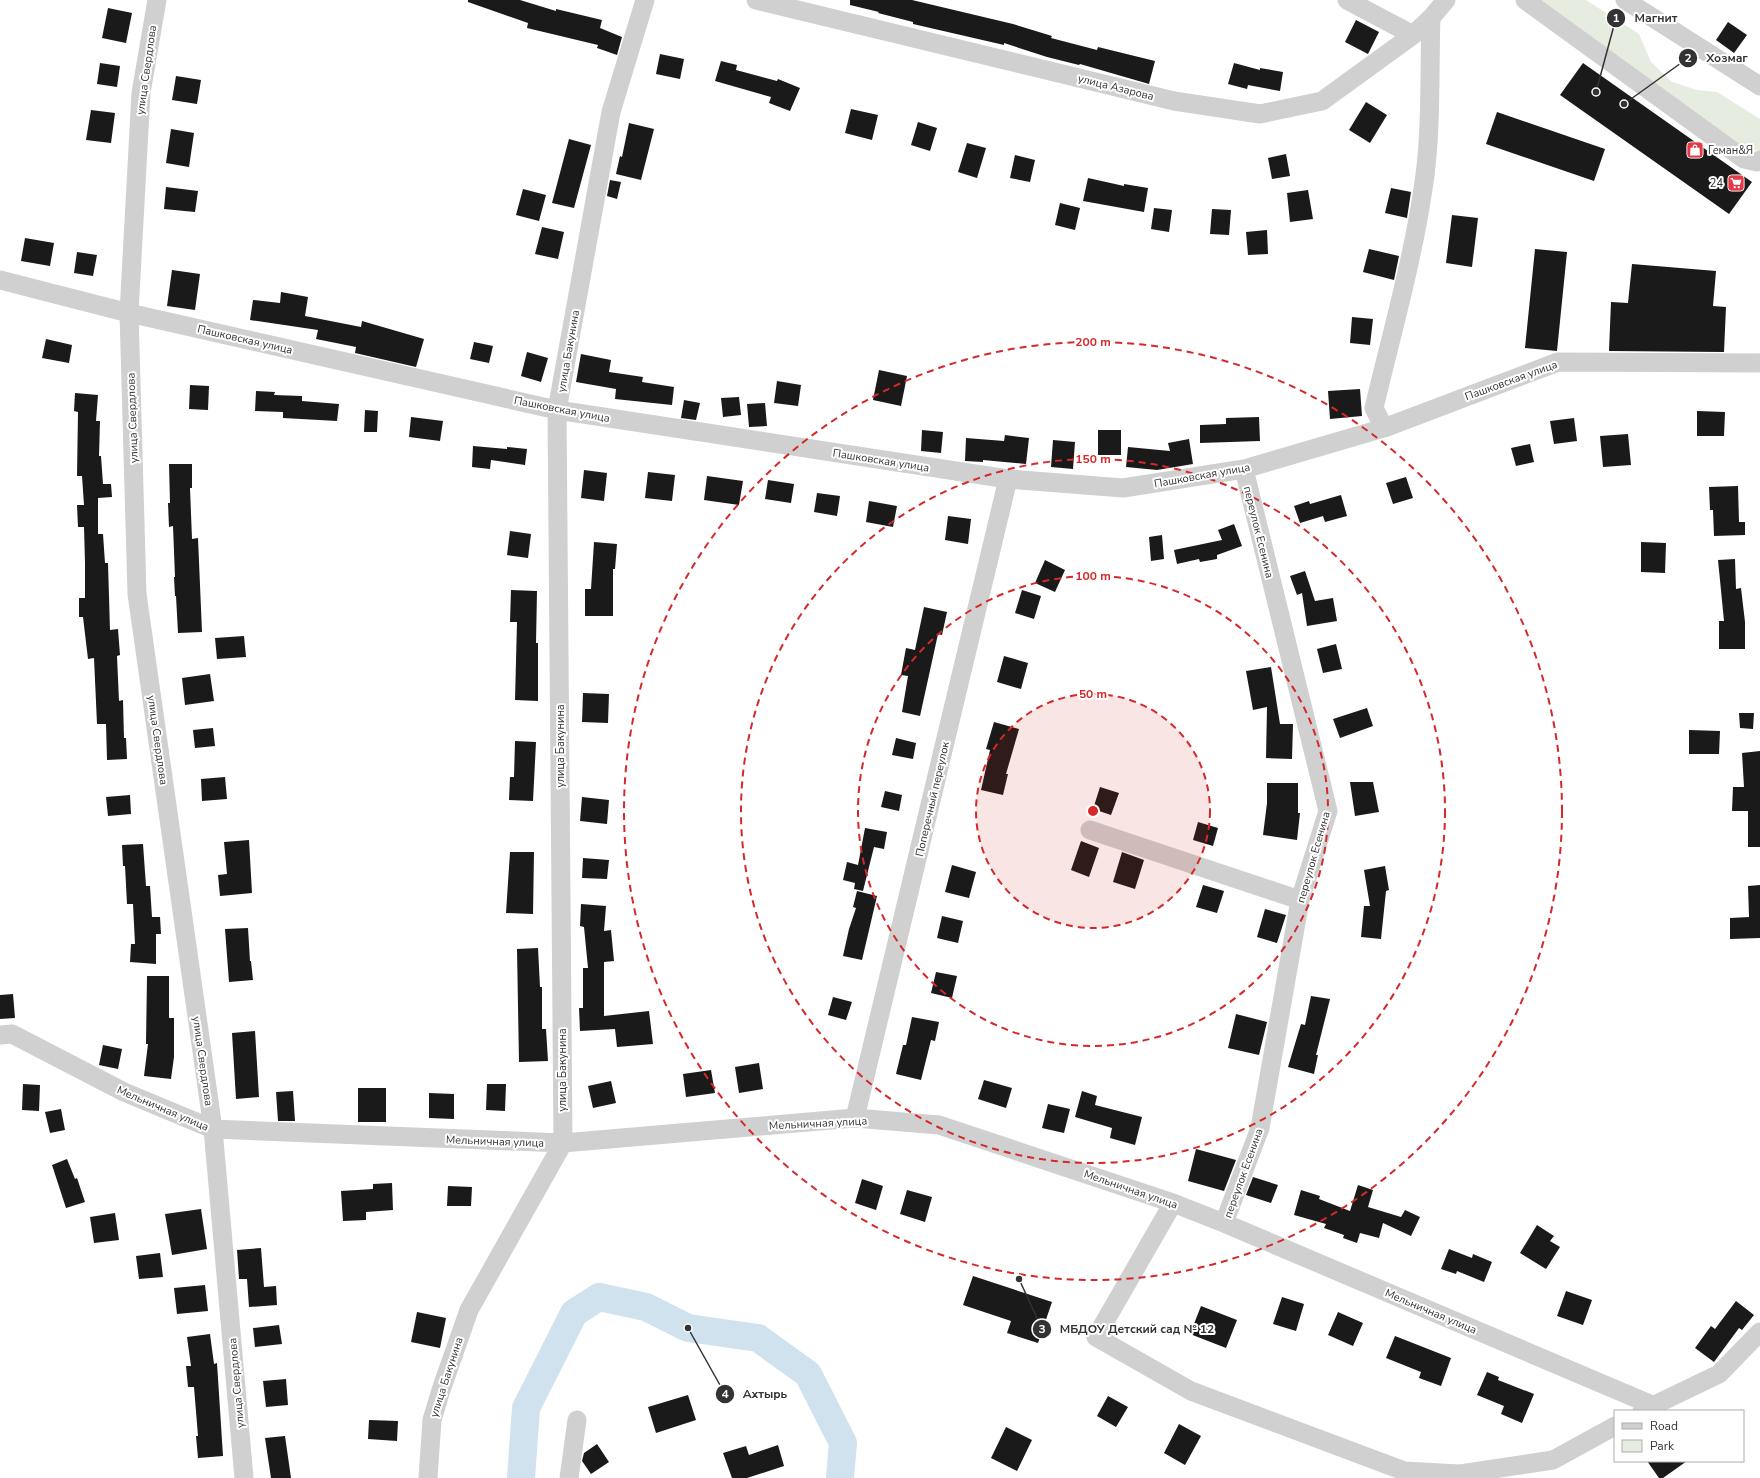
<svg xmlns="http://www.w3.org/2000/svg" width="1760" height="1478" viewBox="0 0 1760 1478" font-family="'Nunito Sans',sans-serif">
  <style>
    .green { fill: #e6ecdf }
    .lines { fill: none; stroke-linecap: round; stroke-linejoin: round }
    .river { stroke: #cfe2ee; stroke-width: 28 }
    .building { fill: #1a1a1a }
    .minor { stroke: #d0d0d0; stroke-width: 19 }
    .ring { fill: none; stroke: #d62828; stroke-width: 2; stroke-dasharray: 7 5 }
    .labels { text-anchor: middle; stroke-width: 4; stroke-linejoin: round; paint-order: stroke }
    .street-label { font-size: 11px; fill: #333; stroke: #fff }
    .poi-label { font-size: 11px; fill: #333; stroke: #fff; text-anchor: start }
    .centre { fill: #d62828; stroke: #fff; stroke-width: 2 }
    .ring-label { font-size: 12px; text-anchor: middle; font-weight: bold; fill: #d62828; stroke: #fff; stroke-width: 4; stroke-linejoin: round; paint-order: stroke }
    .leader { fill: none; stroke: #333; stroke-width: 1.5 }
    .callout-dot { fill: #333; stroke: #fff; stroke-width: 1.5 }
    .mark-label { font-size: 12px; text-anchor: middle; font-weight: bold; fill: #fff }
    .callout-label { font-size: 12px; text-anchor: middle; font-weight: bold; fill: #333; stroke: #fff; stroke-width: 4; stroke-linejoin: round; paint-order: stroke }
  </style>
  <rect width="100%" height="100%" fill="#fff"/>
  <!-- green -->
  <path class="green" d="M1540,0H1586L1639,34L1651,62L1672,82L1697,90L1717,92L1760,119V151L1741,148Z"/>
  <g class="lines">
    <!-- river -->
    <path class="river" d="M521,1478L526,1408L574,1313L599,1297L646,1307L688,1328L758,1338L808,1374L843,1443L840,1478"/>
  </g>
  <!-- building -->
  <path class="building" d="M468,0H520L556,11V9L602,20L600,28L622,37L617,55L597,48L598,45L527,28L528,23L468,2Z
    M850,0H912L1013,24L1052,36L1051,38L1097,50L1098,47L1155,61L1149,84L1080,64L1079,65L1047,57L1004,43V45L913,24V22L878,13L879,12L850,5Z
    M108,8L132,13L126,43L102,38Z
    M1356,20L1379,32L1368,54L1345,42Z
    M1728,22L1747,35L1734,53L1716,40Z
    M660,54L684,59L680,79L656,74Z
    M721,61L737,65L736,70L777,81L778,79L800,88L790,111L769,103L771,97L715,81Z
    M100,63L120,66L117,87L97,84Z
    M1234,63L1260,70V68L1283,72L1280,91L1248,85L1247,89L1228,84Z
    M1583,63L1752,182L1729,214L1560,95Z
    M176,76L201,80L197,104L172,100Z
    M1366,102L1387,115L1370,143L1349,130Z
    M851,109L878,115L872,140L845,133Z
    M91,110L115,113L111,143L86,140Z
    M1497,112L1605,149L1594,181L1486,144Z
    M918,122L937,128L930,151L911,145Z
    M629,123L654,129L641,180L616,174L620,156L622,157Z
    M171,129L194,133L189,167L166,163Z
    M569,139L591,145L574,208L552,203Z
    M967,143L986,148L977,178L958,172Z
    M1286,154L1290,176L1272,179L1268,158Z
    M1015,155L1035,160L1030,182L1010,178Z
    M1088,178L1124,186V184L1148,188L1144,212L1083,201Z
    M610,180L621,182L617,199L607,196Z
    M166,187L198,191L195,212L164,209Z
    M1391,188L1411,192L1407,218L1385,213Z
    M523,189L546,195L539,221L516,215Z
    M1308,190L1313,219L1290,222L1287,193Z
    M1060,203L1080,208L1075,230L1055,225Z
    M1154,208L1172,210L1169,232L1151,229Z
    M1212,209L1231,210L1229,235L1210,234Z
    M1452,215L1478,218L1472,267L1446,263Z
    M542,227L564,232L558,259L535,254Z
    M1267,230L1268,254L1248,255L1246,232Z
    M25,238L54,243L50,266L21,261Z
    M1369,249L1399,256L1394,280L1363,272Z
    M1535,249L1567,252L1557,351L1525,348Z
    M77,252L97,255L93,276L74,273Z
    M1632,264L1716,271L1713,306L1726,307L1724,352L1609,351L1611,302L1628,303Z
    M172,270L200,274L195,310L167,306Z
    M281,292L308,297L305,316L361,327L362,321L424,339L416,367L355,353L356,347L316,339L318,330L250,320L253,300L280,303Z
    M1352,317L1373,319L1370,345L1350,343Z
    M46,339L72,345L69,363L42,358Z
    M474,342L493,346L489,363L470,359Z
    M527,352L548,358L541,382L521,376Z
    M581,354L611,360L609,372L643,377L642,382L674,387L672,405L615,399L616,389L576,382Z
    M879,370L907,376L901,406L873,400Z
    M777,381L801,385L798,406L774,403Z
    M190,385L209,386L208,410L189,409Z
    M1360,389L1362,416L1330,419L1328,391Z
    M256,391L275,392L274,395L302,396V401L339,404L337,421L283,418V412L255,411Z
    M75,393L98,395L96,421H100L99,456H101L103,484H111L112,497L98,498V534H103L105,563H108L110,630L118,629L120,655L117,656L119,701L123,700L124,738H126L127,759L107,760L106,724H97L94,658L88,659L83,617H79V598H85V563L84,527H78L77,505H84L82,476H77L78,412L74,411Z
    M739,397L741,415L723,417L721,398Z
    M684,400L700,403L696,420L681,418Z
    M765,403L767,426L749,427L747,404Z
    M365,410L378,411L377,432H364Z
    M1697,411L1725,412L1724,436H1697Z
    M411,417L443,421L440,441L409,437Z
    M1259,417L1260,441L1200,443V425L1226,424V418Z
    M1574,418L1577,441L1554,444L1550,421Z
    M922,430L943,432L941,453L921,451Z
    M1098,430H1121V455H1098Z
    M1628,434L1631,465L1603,467L1600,436Z
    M1005,435L1029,438L1026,464L983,460V462L965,461L966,438L1004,441Z
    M1189,439L1193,464L1157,470L1126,467L1128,447L1170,451L1168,443Z
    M1053,440L1075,442L1073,469L1051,467Z
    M1530,444L1534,462L1516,466L1511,448Z
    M473,446L507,449V447L527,449L525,465L491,460L490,469L472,467Z
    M169,464H192V488H190L192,539L198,538L202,632L178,633L176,596H175L174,577H175L173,526L169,527L168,503H170Z
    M584,470L607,473L604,501L581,498Z
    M648,472L675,475L672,501L645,498Z
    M707,476L743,481L739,505L704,500Z
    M1406,477L1413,498L1393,504L1386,483Z
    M768,480L794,484L791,503L765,499Z
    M1738,486L1739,522H1745V535L1714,536L1713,510H1710L1709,487Z
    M817,493L840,496L837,516L814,512Z
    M1341,495L1347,516L1325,522L1323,516L1300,523L1294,506L1309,501L1310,504Z
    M869,501L897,506L893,527L866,522Z
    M948,516L971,519L968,544L945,540Z
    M1234,524L1242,546L1217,555V559L1200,562L1199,559L1177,564L1174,550L1222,540L1218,530Z
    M510,531L531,534L528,558L507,555Z
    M1162,535L1164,559L1151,561L1149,537Z
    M594,542L617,544L615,569H613V616H585V589H591Z
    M1641,542L1666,543L1665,573L1641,572Z
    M1735,559L1736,589L1741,588L1745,622V649H1719V621H1724L1718,560Z
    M1045,560L1065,570L1055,592L1035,583Z
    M1305,571L1315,601L1333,598L1337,621L1307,626L1302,593L1297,595L1290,576Z
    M511,590L537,591L536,643H538V701L515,700L517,622H510Z
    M1022,590L1041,596L1034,619L1015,613Z
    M924,607L947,612L942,635L938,634L920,716L902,712L908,676L901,675L906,648L915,650Z
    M244,636L246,657L217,659L215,638Z
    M1336,644L1342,669L1323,673L1317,649Z
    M1004,656L1028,663L1021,689L997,682Z
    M1271,667L1280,724H1293L1292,759L1266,758L1267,707L1253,710L1246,671Z
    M210,674L214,701L185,705L182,678Z
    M583,693L609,694L608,723L582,722Z
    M1367,708L1373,726L1340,738L1333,719Z
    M1739,713H1754L1753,729L1740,728Z
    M994,722L1019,729L1006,774H1008L1003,795L981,790L990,750L986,749Z
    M213,728L215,746L195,748L193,730Z
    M1689,730L1720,731L1719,754H1689Z
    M896,738L916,743L913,759L892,755Z
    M515,741L536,742L533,801L509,800L510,777H514Z
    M1760,751V847H1748V811H1732L1733,787H1744L1742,753Z
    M225,777L227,799L202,801L201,779Z
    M1350,782H1373L1379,812L1355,816Z
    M1267,783H1298V813H1300L1297,840L1263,835L1267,803Z
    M1100,787L1119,793L1111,815L1093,809Z
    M885,791L902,795L899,811L881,807Z
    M130,795L131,814L108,816L106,797Z
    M582,797L609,800L607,824L580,821Z
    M1198,822L1218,828L1213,846L1193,840Z
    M865,828L887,832L884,849L874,847L863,891L854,889L855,883L843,880L847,862L858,865Z
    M249,840L252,893L220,896L218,875L227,874L224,842Z
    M1081,841L1099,848L1089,877L1071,870Z
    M143,844L146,886H150L152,917H160L161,934H156V964L130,962L131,944H135L133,904H127L125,866H123L122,845Z
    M510,852H534L533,914L506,913Z
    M1122,852L1144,860L1135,889L1113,882Z
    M583,858L609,860L607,879L582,878Z
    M952,865L976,872L969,898L945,892Z
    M1385,866L1389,890L1386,891L1381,939L1361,937L1364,906H1370L1364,870Z
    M1203,885L1224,891L1217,913L1196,907Z
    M1760,885V938L1730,939V918L1749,917L1748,886Z
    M857,891L877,896L862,960L843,956L849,929L856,908L853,907Z
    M581,904L606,906L604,931L611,930L614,961L604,962V1016L649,1011L653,1044L617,1047L615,1029L580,1031L579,1008H583V968H588L584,927L580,926Z
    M1265,909L1286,915L1277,943L1257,937Z
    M942,916L963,921L958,943L937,938Z
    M248,928L250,961H251L253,980L229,982L225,929Z
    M538,948L540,987H542V1029H546L548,1061L519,1062L517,949Z
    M936,972L957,976L952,998L931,993Z
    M147,976H169V1018H174V1057L171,1079L144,1076L148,1044H146Z
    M13,994L15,1018L0,1019V995Z
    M1311,996L1330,999L1316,1055H1318L1314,1074L1288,1067L1301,1024L1305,1025Z
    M833,997L852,1002L846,1020L828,1015Z
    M1236,1014L1267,1022L1259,1055L1228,1048Z
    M912,1017L939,1022L935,1041L931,1040L921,1080L896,1074L903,1045H906Z
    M255,1031L259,1097L236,1099L232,1033Z
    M103,1045L122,1049L118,1069L99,1065Z
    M759,1063L763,1089L739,1093L735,1067Z
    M711,1070L715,1093L686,1097L683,1074Z
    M984,1080L1012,1088L1006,1108L978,1099Z
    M611,1081L616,1103L593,1108L588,1086Z
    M23,1084L40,1085L39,1111L22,1110Z
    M487,1084H506L505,1111L486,1110Z
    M358,1088H386V1122H358Z
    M293,1091L295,1121H278L276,1092Z
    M1082,1091L1097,1096L1095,1105L1142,1117L1135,1145L1110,1138L1112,1128L1075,1117Z
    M429,1093L454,1094V1119L429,1118Z
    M1048,1104L1070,1109L1064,1133L1042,1128Z
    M61,1109L65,1130L50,1133L45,1112Z
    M1196,1149L1236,1160L1224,1191L1188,1181Z
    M67,1159L75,1179L77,1178L85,1202L66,1208L52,1165Z
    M1253,1177L1278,1185L1271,1203L1246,1195Z
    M862,1179L883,1186L876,1210L855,1203Z
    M392,1183L393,1210L366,1212V1220L343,1221L341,1191L373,1189V1184Z
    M1358,1185L1373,1190L1368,1207L1401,1217L1405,1210L1420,1217L1411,1236L1383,1223L1379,1238L1360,1233L1357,1243L1343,1238L1344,1235L1324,1228L1326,1224L1294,1215L1301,1190L1320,1196L1319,1199L1350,1211Z
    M448,1186L472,1187L471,1206H447Z
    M907,1190L932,1197L925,1222L900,1214Z
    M201,1209L207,1249L172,1255L165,1214Z
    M115,1213L119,1240L94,1243L90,1217Z
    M1537,1225L1554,1236L1550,1241L1560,1247L1546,1269L1520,1253Z
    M261,1248L264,1287L276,1286L277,1305L249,1307L247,1279H239L237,1250Z
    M1449,1249L1472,1258L1473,1254L1492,1262L1484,1282L1457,1271L1456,1274L1441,1269Z
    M160,1253L163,1277L139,1279L136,1256Z
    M973,1276L1052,1302L1038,1343L1007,1333L1011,1321L963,1305Z
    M205,1285L208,1311L177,1314L174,1288Z
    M1566,1291L1592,1300L1583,1325L1557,1316Z
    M1282,1297L1304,1304L1296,1331L1273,1324Z
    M1736,1301L1754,1315L1742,1330L1739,1328L1714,1362L1695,1348L1711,1326L1715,1329Z
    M1201,1306L1237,1320L1226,1348L1190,1334Z
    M417,1312L446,1318L440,1348L411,1342Z
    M1338,1312L1363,1323L1353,1346L1328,1335Z
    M279,1325L282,1344L255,1347L253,1328Z
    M210,1334L214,1364L217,1363L223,1456L198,1458L196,1436H198L194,1387H188L186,1366H191L187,1337Z
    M1395,1336L1451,1358L1441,1386L1419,1378L1421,1372L1386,1358Z
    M1487,1372L1499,1377L1498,1380L1534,1394L1522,1423L1501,1414L1504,1406L1477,1395Z
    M286,1379L288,1405L266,1407L263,1381Z
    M688,1395L696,1420L656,1433L648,1407Z
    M1108,1396L1128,1407L1116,1427L1097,1416Z
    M369,1420L398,1421L397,1441L368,1439Z
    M1179,1424L1201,1436L1185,1465L1164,1453Z
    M1006,1427L1032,1440L1017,1471L991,1458Z
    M285,1436L291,1478H271L265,1438Z
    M597,1444L609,1462L591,1474L582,1461L584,1453Z
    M778,1445L784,1466L747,1478H732L723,1453L746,1446L749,1455Z
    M1647,1461H1687L1663,1478H1659Z"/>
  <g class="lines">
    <!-- minor -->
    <path class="minor" d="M157,0L141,93L129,313L137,594L213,1129L244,1478
      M756,0L1174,101L1260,114L1322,101L1413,35L1431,18L1446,0
      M1347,0L1413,35
      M1525,0L1744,159L1757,162L1760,160
      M1625,0L1760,86
      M0,280L129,313L557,410L1008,479L1123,488L1244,469L1384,428L1558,362L1760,363
      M1384,428L1374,408C1391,336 1412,263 1423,189C1432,133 1429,75 1431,18
      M1090,830L1300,900
      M0,1035L12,1034L124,1092L213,1129L563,1143L855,1118L939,1125L1173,1203L1224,1223L1652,1405
      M855,1118L1008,479
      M1173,1203L1096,1337L1191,1391L1404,1471L1460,1474L1553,1460L1615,1426
      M1224,1223L1260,1128L1300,900L1328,811L1244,469
      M1642,1411L1719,1374L1760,1332
      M428,1478L432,1420L441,1390L469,1310L563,1143L557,410L611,112L645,0
      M569,1478L577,1420"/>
  </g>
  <!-- distance rings -->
  <circle cx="1093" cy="811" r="117" fill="#d62828" fill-opacity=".12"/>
  <g class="ring">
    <circle cx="1093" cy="811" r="117"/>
    <circle cx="1093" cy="811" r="235"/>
    <circle cx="1093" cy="811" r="352"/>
    <circle cx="1093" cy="811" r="469"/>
  </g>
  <!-- icons -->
  <defs>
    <g id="shop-square" transform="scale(0.9)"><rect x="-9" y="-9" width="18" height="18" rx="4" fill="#e63946" stroke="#fff"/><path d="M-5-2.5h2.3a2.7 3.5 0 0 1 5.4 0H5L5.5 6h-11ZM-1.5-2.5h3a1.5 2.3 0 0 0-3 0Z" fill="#fff"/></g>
    <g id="supermarket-square" transform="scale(0.9)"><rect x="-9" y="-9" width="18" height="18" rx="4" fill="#e63946" stroke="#fff"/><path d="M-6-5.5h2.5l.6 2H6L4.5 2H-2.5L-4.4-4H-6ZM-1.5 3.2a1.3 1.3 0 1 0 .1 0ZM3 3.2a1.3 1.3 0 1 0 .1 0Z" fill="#fff"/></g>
  </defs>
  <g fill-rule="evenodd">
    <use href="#shop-square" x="1695" y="150"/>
    <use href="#supermarket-square" x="1736" y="183"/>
  </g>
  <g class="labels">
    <!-- street labels -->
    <g class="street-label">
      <text transform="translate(146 70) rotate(-82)" y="4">улица Свердлова</text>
      <text transform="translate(1116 87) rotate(14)" y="4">улица Азарова</text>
      <text transform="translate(245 339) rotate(13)" y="4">Пашковская улица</text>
      <text transform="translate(568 351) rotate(-80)" y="4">улица Бакунина</text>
      <text transform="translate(1511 380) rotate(-20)" y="4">Пашковская улица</text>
      <text transform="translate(562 409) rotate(11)" y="4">Пашковская улица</text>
      <text transform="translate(132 418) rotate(-92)" y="4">улица Свердлова</text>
      <text transform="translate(881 460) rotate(9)" y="4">Пашковская улица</text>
      <text transform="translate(1202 475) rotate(-10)" y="4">Пашковская улица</text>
      <text transform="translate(1259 532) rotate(76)" y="4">переулок Есенина</text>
      <text transform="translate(158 740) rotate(82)" y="4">улица Свердлова</text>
      <text transform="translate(560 746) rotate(-90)" y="4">улица Бакунина</text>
      <text transform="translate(932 799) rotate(-77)" y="4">Поперечный переулок</text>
      <text transform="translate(1313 857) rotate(-74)" y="4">переулок Есенина</text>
      <text transform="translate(203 1061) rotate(82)" y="4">улица Свердлова</text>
      <text transform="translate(562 1070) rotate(-90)" y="4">улица Бакунина</text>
      <text transform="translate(163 1108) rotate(23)" y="4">Мельничная улица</text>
      <text transform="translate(818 1123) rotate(-3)" y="4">Мельничная улица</text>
      <text transform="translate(495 1141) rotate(2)" y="4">Мельничная улица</text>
      <text transform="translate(1243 1173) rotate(-70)" y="4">переулок Есенина</text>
      <text transform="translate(1131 1189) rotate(19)" y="4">Мельничная улица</text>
      <text transform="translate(1431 1311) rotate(23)" y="4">Мельничная улица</text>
      <text transform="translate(446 1377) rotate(-72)" y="4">улица Бакунина</text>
      <text transform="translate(236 1383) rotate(-95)" y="4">улица Свердлова</text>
    </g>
    <!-- poi labels -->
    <g class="poi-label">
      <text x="1708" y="154">Геман&amp;Я</text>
      <text x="1723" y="187" text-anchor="end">24</text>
    </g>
  </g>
  <circle cx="1093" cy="811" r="6" class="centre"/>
  <g class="ring-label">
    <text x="1093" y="346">200 m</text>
    <text x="1093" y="463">150 m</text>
    <text x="1093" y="580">100 m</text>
    <text x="1093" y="698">50 m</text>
  </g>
  <!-- callouts -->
  <path class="leader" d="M1596 92L1616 18M1624 104L1688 58M1019 1279L1042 1329M688 1328L725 1394"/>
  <g class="callout-dot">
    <circle cx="1596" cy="92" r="4"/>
    <circle cx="1624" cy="104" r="4"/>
    <circle cx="1019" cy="1279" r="4"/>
    <circle cx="688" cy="1328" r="4"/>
    <circle cx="1616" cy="18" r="10"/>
    <circle cx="1688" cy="58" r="10"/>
    <circle cx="1042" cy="1329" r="10"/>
    <circle cx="725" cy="1394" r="10"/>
  </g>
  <g class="mark-label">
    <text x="1616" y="22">1</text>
    <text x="1688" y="62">2</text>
    <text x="1042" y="1333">3</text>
    <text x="725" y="1398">4</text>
  </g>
  <g class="callout-label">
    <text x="1656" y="22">Магнит</text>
    <text x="1727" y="62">Хозмаг</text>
    <text x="1137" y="1333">МБДОУ Детский сад № 12</text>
    <text x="765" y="1398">Ахтырь</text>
  </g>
  <!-- legend -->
  <rect x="1614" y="1410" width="130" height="52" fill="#ffffff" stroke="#adadad"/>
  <rect x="1622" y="1423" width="20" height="6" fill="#d0d0d0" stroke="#adadad"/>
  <text x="1650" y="1430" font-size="12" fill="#333333">Road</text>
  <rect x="1622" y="1440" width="20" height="12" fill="#e6ecdf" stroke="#adadad"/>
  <text x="1650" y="1450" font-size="12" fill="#333333">Park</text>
</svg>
